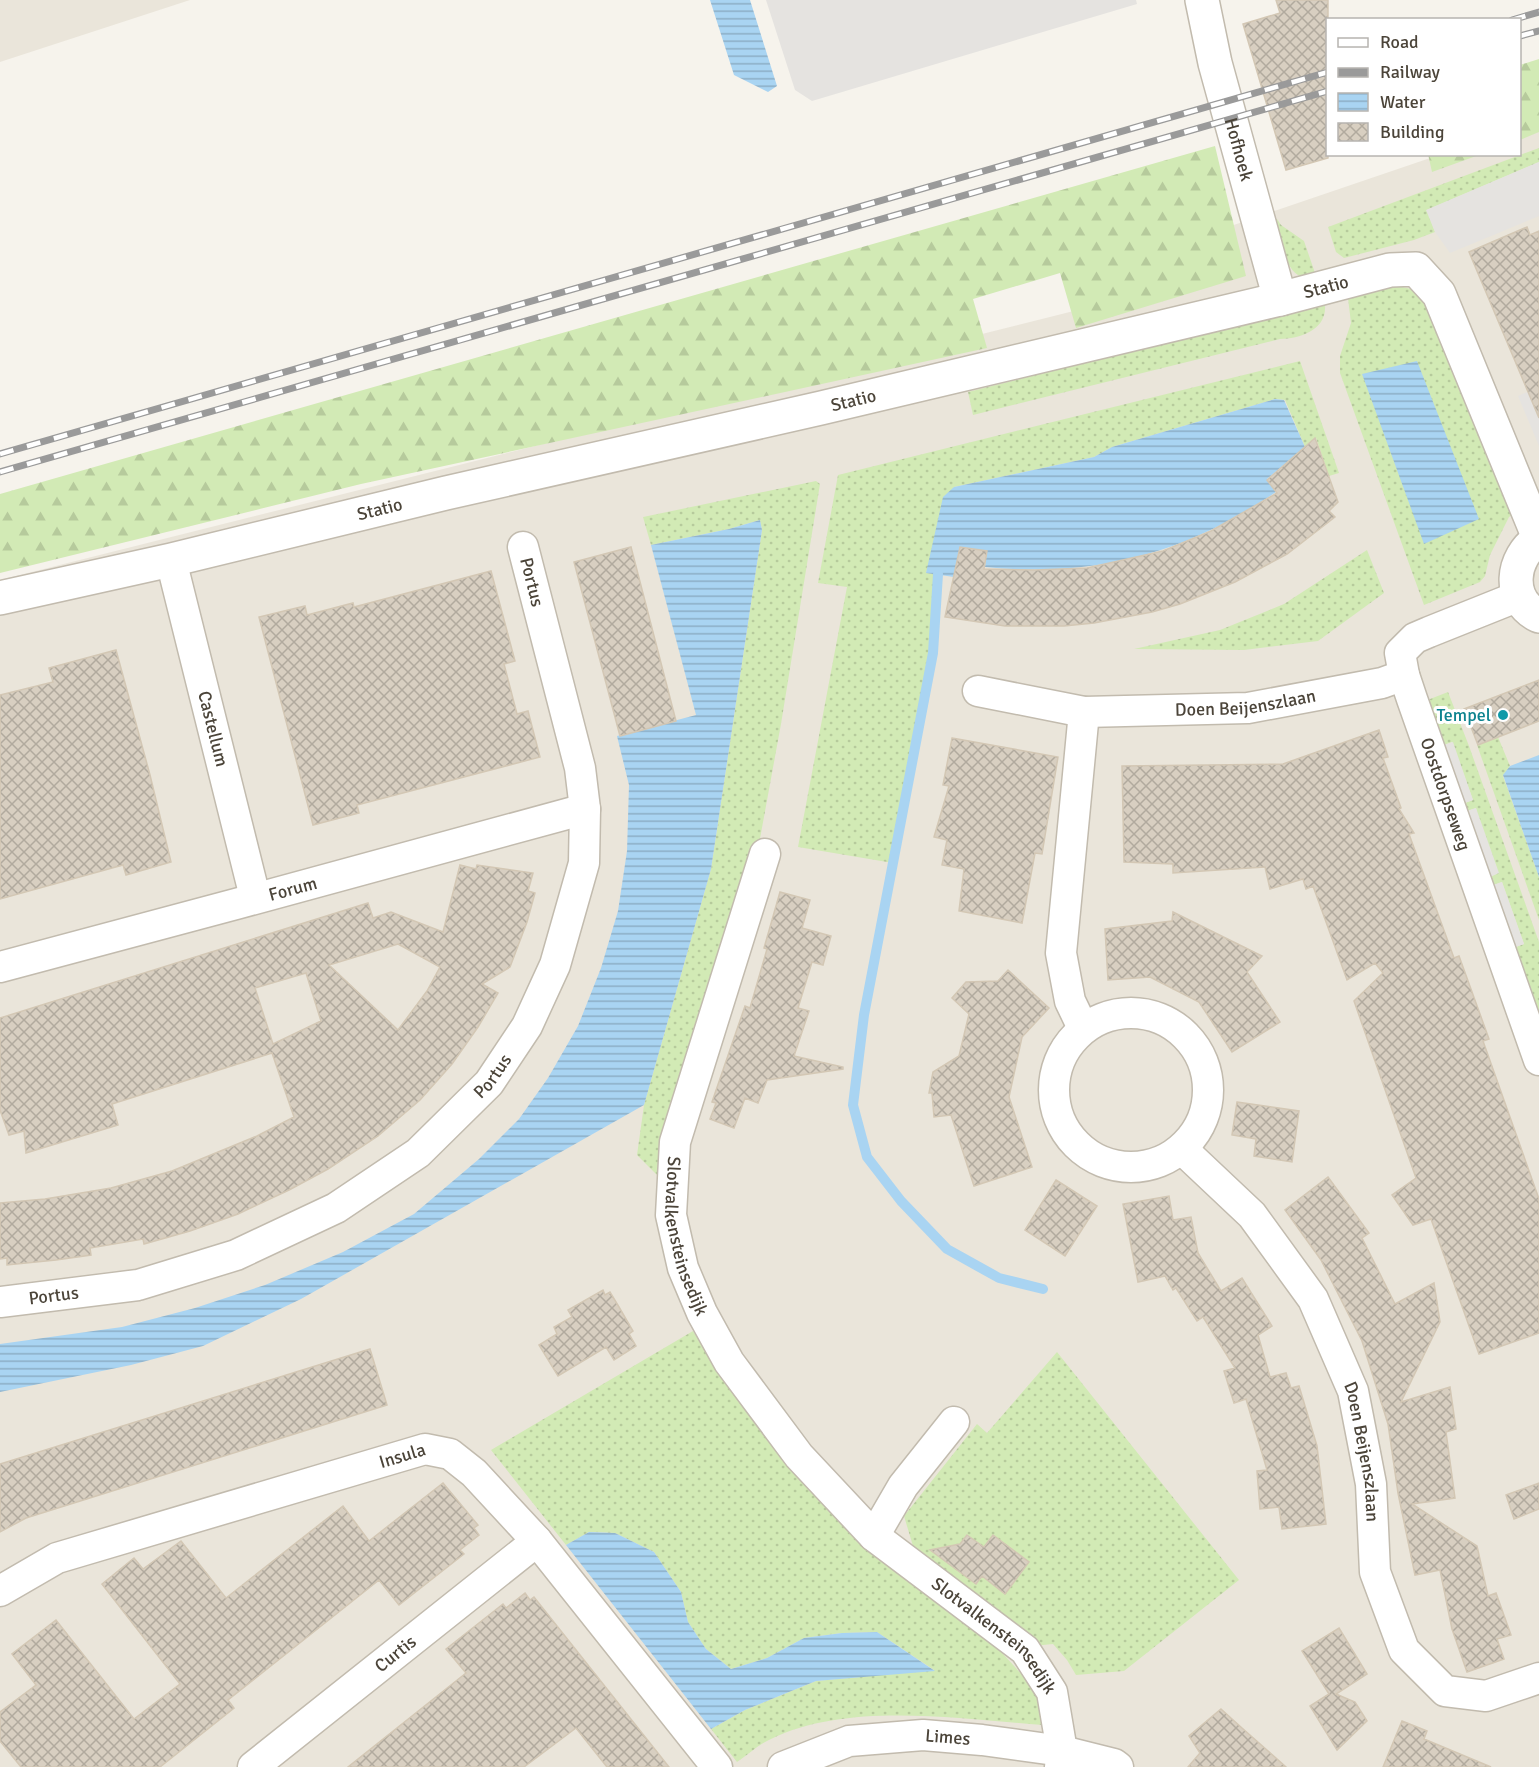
<svg xmlns="http://www.w3.org/2000/svg" width="1539" height="1767" viewBox="0 0 1539 1767" font-family="Signika,sans-serif">
  <style>
    .residential { fill: #eae5da }
    .grass { fill: url(#grass-dots) }
    .forest { fill: url(#forest-firs) }
    .parking { fill: #e5e3e0 }
    .water { fill: url(#water-rules) }
    .lines { fill: none; stroke-linecap: round; stroke-linejoin: round }
    .stream { stroke: #a9d4f2; stroke-width: 10 }
    .building { fill: url(#building-cross-hatch); stroke: #d3c7b4; stroke-width: 1.5; fill-rule: evenodd }
    .minor-casing { stroke: #c2bbae; stroke-width: 33 }
    .tertiary-casing { stroke: #c2bbae; stroke-width: 36 }
    .minor { stroke: #fff; stroke-width: 30 }
    .tertiary { stroke: #fff; stroke-width: 33 }
    .rail-casing { stroke: #9a9a9a; stroke-width: 7 }
    .rail { stroke: #fff; stroke-width: 4.5; stroke-dasharray: 14; stroke-linecap: butt }
    .culture-dot { fill: #0f9aa8; stroke: #fff; stroke-width: 2 }
    .labels { text-anchor: middle; stroke-width: 6; stroke-linejoin: round; paint-order: stroke }
    .street-label { font-size: 18px; fill: #4b4439; stroke: #fff }
    .culture-label { font-size: 18px; fill: #0d838f; stroke: #fff; text-anchor: end }
  </style>
  <defs>
    <pattern id="grass-dots" width="8" height="8" patternUnits="userSpaceOnUse" patternTransform="scale(1.5)"><rect width="8" height="8" fill="#d2eab5"/><path d="M2 2h.1M6 6h.1" fill="none" stroke="#b6ca9c" stroke-width="1.8" stroke-linecap="round"/></pattern>
    <pattern id="forest-firs" width="22" height="20" patternUnits="userSpaceOnUse" patternTransform="scale(1.5)"><rect width="22" height="20" fill="#d2eab5"/><path d="M5 1l3.5 6h-7zM16 11l3.5 6h-7z" fill="#b6ca9c"/></pattern>
    <pattern id="water-rules" width="6" height="5" patternUnits="userSpaceOnUse" patternTransform="scale(1.5)"><rect width="6" height="5" fill="#a9d4f2"/><path d="M0 2.5h6" fill="none" stroke="#8caec5"/></pattern>
    <pattern id="building-cross-hatch" width="8" height="8" patternUnits="userSpaceOnUse" patternTransform="scale(1.5)"><rect width="8" height="8" fill="#d8cfc1"/><path d="M0 0l8 8M0 8l8-8" fill="none" stroke="#b1aa9e"/></pattern>
  </defs>
  <rect width="100%" height="100%" fill="#f6f3ec"/>
  <!-- residential -->
  <path class="residential" d="M0,0H190L0,62Z
    M1539,120V1767H0V580L1229,272L1219,230L1439,155L1520,154V127Z"/>
  <!-- grass -->
  <path class="grass" d="M1539,148V162L1427,210L1435,232L1414,240L1344,258L1336,252L1328,227Z
    M1275,219H1277L1281,225L1304,241L1315,273C1312,274 1309,276 1306,277C1285,278 1279,234 1275,219Z
    M1397,286C1410,288 1418,290 1426,301L1515,513L1509,517L1490,555L1485,576L1480,582L1424,605L1340,373V356L1351,323L1348,298Z
    M1322,304L1325,305C1327,330 1300,339 1280,339L973,415L968,392Z
    M1300,361L1339,473L1329,476L1316,438L1305,447L1285,400L1275,399L1112,447L1094,457L954,487L926,573L938,574L933,653L893,863L798,847L847,587L818,583L838,475Z
    M816,481L820,484L781,724L759,844H753L746,878L659,1177L637,1155L644,1105L711,869L762,530L760,520L729,529L651,545L643,517Z
    M1367,550L1384,593L1318,641L1244,650L1134,649L1220,630L1284,604Z
    M1448,692L1469,746L1539,942V1023L1513,948L1524,944L1502,882L1490,886L1476,808L1464,812L1462,804L1473,800L1452,742L1441,746L1425,701Z
    M1498,737L1510,766L1503,776L1539,877V920L1477,745Z
    M693,1331L722,1378L760,1430L812,1490L864,1542L941,1607L993,1643L1025,1678L1040,1703L1043,1725C960,1719 848,1701 771,1739C759,1744 748,1755 737,1762L711,1729L745,1710L816,1681L934,1670L877,1632L842,1633L804,1638L767,1658L731,1669L706,1649L688,1622L681,1592L654,1552L615,1533L589,1532L566,1545L491,1450Z
    M1057,1352L1239,1580L1124,1671L1076,1675L1067,1660L1053,1644L1033,1646L913,1546L904,1516L977,1424L987,1433Z"/>
  <!-- forest -->
  <path class="forest" d="M1539,59V132L1520,140V65Z
    M1215,146L1246,276L1076,328L1060,273L973,299L987,348L361,484L0,573V494Z
    M1428,154H1479V155L1432,172Z"/>
  <!-- parking -->
  <path class="parking" d="M766,0H1136L1137,4L812,101L795,90Z
    M1539,162V216L1450,253L1435,232L1426,210Z
    M1539,387V446L1518,396Z
    M1453,742L1473,800L1462,804L1441,746Z
    M1476,808L1499,873L1488,878L1464,812Z
    M1502,882L1524,944L1513,948L1490,886Z"/>
  <!-- water -->
  <path class="water" d="M710,0H750L777,86L768,92L734,75Z
    M1417,361L1479,519L1424,544L1362,374Z
    M1275,399L1284,400L1305,447L1267,479L1276,492C1186,554 1093,578 985,567L987,551L960,547L954,577L926,573L943,497L954,487L1094,457L1112,447Z
    M760,520L762,530L711,869L644,1105L301,1299L203,1346L131,1365L0,1392V1344L122,1327L195,1308L265,1285L343,1252L414,1214L479,1159L519,1119L548,1078L578,1026L601,968L618,911L627,851L629,785L617,736L696,715L651,545L729,529Z
    M1539,755V877L1503,775L1510,766Z
    M589,1532L615,1533L654,1552L681,1592L688,1622L706,1649L731,1669L767,1658L804,1638L842,1633L877,1632L935,1671L816,1681L745,1710L711,1729L566,1545Z"/>
  <g class="lines">
    <!-- stream -->
    <path class="stream" d="M938,574L933,653L864,1015L853,1105L867,1157L901,1201L947,1249L999,1278L1043,1289"/>
  </g>
  <!-- building -->
  <path class="building" d="M1276,0H1328V158L1286,170L1243,24L1280,13Z
    M1527,227L1530,235L1539,231V418L1469,252Z
    M1315,438L1338,502L1329,511L1335,517L1287,554L1235,582L1180,604L1152,612L1094,623L1064,626H1005L945,617L960,547L987,551L984,569L1035,570L1087,568L1163,551L1211,531L1277,493L1267,480Z
    M631,547L676,721L620,736L574,562Z
    M491,571L515,661L504,664L517,714L528,711L540,757L357,805L359,813L313,825L259,617L305,606L307,615L353,603L354,607Z
    M116,650L150,775L171,862L126,875L123,865L0,899V695L53,682L49,668Z
    M1539,680V721L1478,745L1464,709Z
    M1379,730L1388,757L1383,758L1401,808L1399,809L1414,833L1409,834L1454,958L1459,956L1489,1039L1483,1041L1539,1199V1333L1479,1354L1431,1219L1413,1225L1392,1195L1416,1178L1354,1001L1383,973L1375,963L1347,980L1313,886L1306,889L1303,879L1270,889L1265,867L1173,873V864L1124,862L1122,766L1283,764Z
    M952,738L1058,757L1042,854L1035,853L1022,923L959,911L964,869L942,865L947,840L934,837L949,786L943,785Z
    M460,865L476,869L477,865L533,873L528,891L535,893L527,922L510,967L482,984L498,993L478,1027L452,1064L420,1100L378,1136L328,1169L289,1190L238,1214L190,1231L144,1244L143,1239L90,1248L91,1255L56,1260L7,1265V1258L0,1259V1203L45,1199L111,1188L172,1171L257,1136L294,1117L272,1053L112,1104L118,1125L26,1153L24,1131L9,1135L0,1110V1018L368,903L373,918L391,912L443,932ZM398,944L440,967L427,991L398,1030L329,965ZM306,973L321,1021L273,1044L255,988Z
    M780,892L810,900L802,928L831,936L823,965L812,962L798,1008L809,1011L794,1056L843,1067V1069L767,1080L758,1103L745,1098L734,1128L710,1119L716,1103L712,1102L745,1006L750,1008L767,949L764,948Z
    M1173,912L1262,956L1247,972L1280,1022L1232,1052L1199,1002L1150,977L1108,980L1105,929L1172,921Z
    M1008,970L1049,1008L1022,1037L1009,1097L1032,1167L974,1186L951,1115L934,1117L932,1093H929L933,1072L959,1056L969,1014L952,998L966,982L998,981Z
    M1237,1102L1299,1111L1292,1162L1254,1156L1256,1139L1232,1135Z
    M1328,1177L1369,1233L1362,1238L1395,1304L1434,1283L1440,1322L1401,1402L1450,1387L1456,1429L1446,1432L1455,1498L1412,1504L1477,1546L1488,1596L1496,1593L1511,1635L1497,1639L1504,1659L1467,1672L1452,1629L1440,1570L1415,1575L1398,1493L1388,1424L1362,1341L1321,1260L1285,1210Z
    M1056,1180L1097,1206L1065,1256L1025,1230Z
    M1169,1196L1173,1220L1191,1217L1198,1253L1221,1291L1242,1278L1272,1326L1258,1335L1270,1377L1286,1373L1291,1388L1299,1386L1317,1446L1326,1524L1282,1529L1279,1507L1260,1509L1257,1471L1267,1470L1246,1399L1234,1403L1224,1371L1235,1368L1203,1317L1197,1321L1176,1288L1173,1290L1165,1276L1138,1282L1123,1204Z
    M603,1290L605,1295L610,1292L619,1307L633,1331L629,1334L636,1346L614,1360L606,1347L558,1376L539,1345L557,1334L554,1327L572,1317L568,1310Z
    M370,1349L387,1405L26,1518L0,1532V1464Z
    M443,1483L478,1525L474,1528L479,1535L460,1550L464,1554L399,1605L379,1580L228,1700L234,1708L160,1767H21L0,1741V1712L36,1685L12,1654L56,1620L134,1719L180,1684L102,1584L134,1558L143,1569L181,1541L226,1598L343,1506L369,1541Z
    M1539,1483V1509L1514,1519L1506,1495Z
    M967,1535L984,1547L993,1535L1029,1562L1005,1594L982,1576L976,1584L930,1550L960,1544Z
    M525,1593L530,1600L534,1597L669,1767H607L576,1728L524,1767H348L466,1673L446,1649L503,1604L506,1608Z
    M1339,1628L1367,1674L1336,1694L1355,1702L1367,1721L1337,1750L1310,1706L1329,1694L1302,1651Z
    M1221,1709L1242,1728L1286,1767H1188L1200,1753L1189,1736Z
    M1402,1721L1427,1731L1424,1739L1491,1767H1383Z"/>
  <g class="lines">
    <!-- minor casing -->
    <g class="minor-casing">
      <g id="minor">
        <path id="s1" d="M171,560L255,897"/>
        <path id="s2" d="M1519,596L1429,632L1415,638L1400,653L1404,675L1412,699L1539,1060"/>
        <path id="s3" d="M978,691L1084,712L1248,708L1382,683L1404,675"/>
        <path id="s4" d="M765,854L675,1142L671,1215L683,1268L702,1313L729,1362L799,1456L874,1536L1025,1650L1052,1692L1062,1751L1060,1767"/>
        <path id="s5" d="M0,967C195,915 391,863 585,809"/>
        <circle cx="1131" cy="1090" r="77"/>
        <path d="M1083,1028L1070,1001L1061,953L1084,712"/>
        <path id="s6" d="M1182,1149L1252,1215L1313,1299L1353,1391L1371,1484L1375,1572L1404,1650L1445,1691L1486,1696L1539,1678"/>
        <path id="s7" d="M0,1302L138,1285L236,1255L336,1208L418,1153L489,1083L527,1026L555,965L584,863L585,809L580,768L523,547"/>
        <path d="M874,1536L903,1486L954,1422"/>
        <path id="s8" d="M0,1591L57,1558L425,1449L450,1454L474,1473L537,1541L717,1767"/>
        <path id="s9" d="M253,1767L537,1541"/>
        <path id="s10" d="M783,1767L849,1741L923,1735L982,1740L1062,1751L1114,1764L1118,1767"/>
      </g>
    </g>
    <!-- tertiary casing -->
    <g class="tertiary-casing">
      <g id="tertiary">
        <path id="s11" d="M1202,0L1215,63L1280,299"/>
        <path d="M1539,539C1511,557 1506,600 1539,616"/>
        <path id="s12" d="M0,598L171,560L446,493L821,408L1280,299L1390,270L1416,269L1439,294L1539,538"/>
      </g>
    </g>
    <!-- minor -->
    <use href="#minor" class="minor"/>
    <!-- tertiary -->
    <use href="#tertiary" class="tertiary"/>
    <!-- rail casing -->
    <g class="rail-casing">
      <path id="rail" d="M1512,20L1539,12
        M1520,36L1539,31
        M0,454L1328,72
        M0,472L1328,91"/>
    </g>
    <!-- rail -->
    <use href="#rail" class="rail"/>
  </g>
  <!-- markers -->
  <circle class="culture-dot" cx="1503" cy="715" r="6"/>
  <g class="labels">
    <!-- street labels -->
    <g class="street-label">
      <text dy="6" stroke="none"><textPath href="#s11" startOffset="154">Hofhoek</textPath></text>
      <text dy="6" stroke="none"><textPath href="#s12" startOffset="1362">Statio</textPath></text>
      <text dy="6" stroke="none"><textPath href="#s12" startOffset="876">Statio</textPath></text>
      <text dy="6" stroke="none"><textPath href="#s12" startOffset="390">Statio</textPath></text>
      <text transform="translate(532 582) rotate(76)" y="6">Portus</text>
      <text dy="6" stroke="none"><textPath href="#s3" startOffset="270">Doen Beijenszlaan</textPath></text>
      <text dy="6" stroke="none"><textPath href="#s1" startOffset="174">Castellum</textPath></text>
      <text dy="6" stroke="none"><textPath href="#s2" startOffset="282">Oostdorpseweg</textPath></text>
      <text dy="6" stroke="none"><textPath href="#s5" startOffset="303">Forum</textPath></text>
      <text dy="6" stroke="none"><textPath href="#s7" startOffset="558">Portus</textPath></text>
      <text dy="6" stroke="none"><textPath href="#s4" startOffset="398">Slotvalkensteinsedijk</textPath></text>
      <text dy="6" stroke="none"><textPath href="#s7" startOffset="54">Portus</textPath></text>
      <text dy="6" stroke="none"><textPath href="#s6" startOffset="362">Doen Beijenszlaan</textPath></text>
      <text dy="6" stroke="none"><textPath href="#s8" startOffset="426">Insula</textPath></text>
      <text dy="6" stroke="none"><textPath href="#s4" startOffset="918">Slotvalkensteinsedijk</textPath></text>
      <text dy="6" stroke="none"><textPath href="#s9" startOffset="182">Curtis</textPath></text>
      <text dy="6" stroke="none"><textPath href="#s10" startOffset="170">Limes</textPath></text>
    </g>
    <!-- culture labels -->
    <g class="culture-label">
      <text x="1491" y="721">Tempel</text>
    </g>
  </g>
  <!-- legend -->
  <rect x="1326" y="18" width="195" height="138" fill="#ffffff" stroke="#b7b4b0" stroke-width="1.5"/>
  <rect x="1338" y="38" width="30" height="9" fill="#ffffff" stroke="#b7b4b0" stroke-width="1.5"/>
  <text x="1380" y="48" font-size="18" fill="#4b4439">Road</text>
  <rect x="1338" y="68" width="30" height="9" fill="#9a9a9a" stroke="#b7b4b0" stroke-width="1.5"/>
  <text x="1380" y="78" font-size="18" fill="#4b4439">Railway</text>
  <rect x="1338" y="93" width="30" height="18" fill="url(#water-rules)" stroke="#b7b4b0" stroke-width="1.5"/>
  <text x="1380" y="108" font-size="18" fill="#4b4439">Water</text>
  <rect x="1338" y="123" width="30" height="18" fill="url(#building-cross-hatch)" stroke="#b7b4b0" stroke-width="1.5"/>
  <text x="1380" y="138" font-size="18" fill="#4b4439">Building</text>
</svg>
